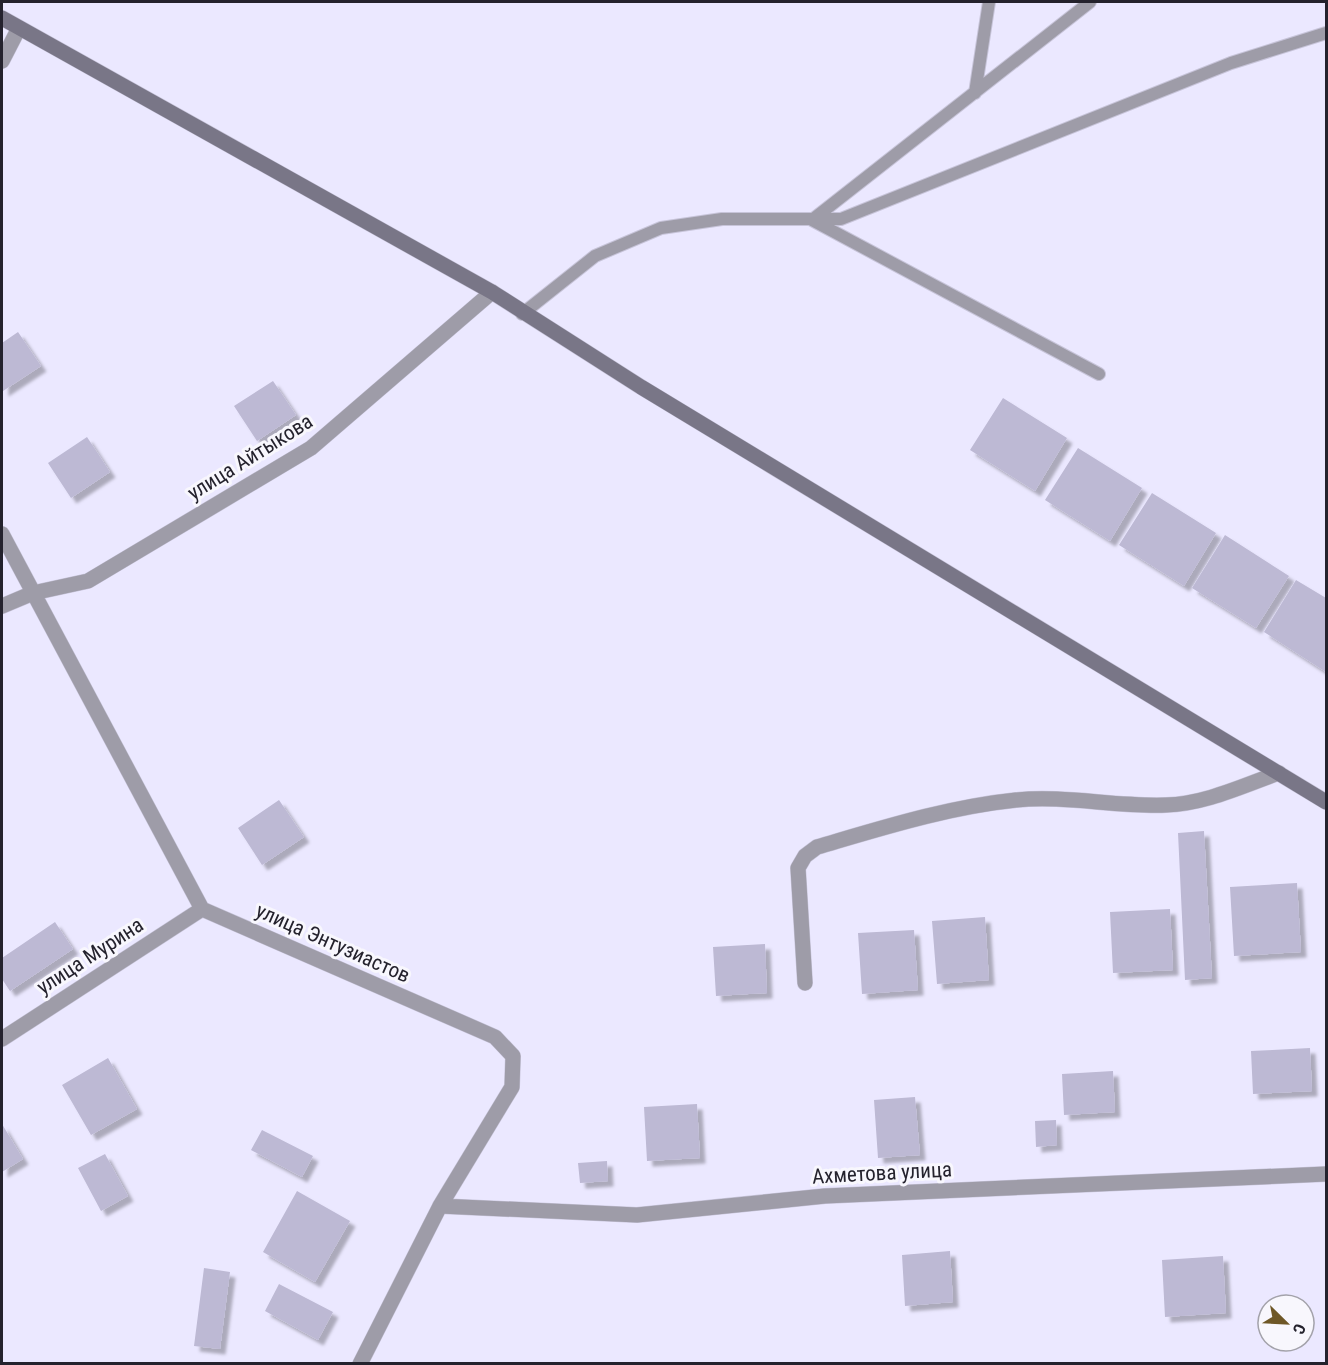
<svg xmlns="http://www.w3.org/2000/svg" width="1328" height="1365" viewBox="0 0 1328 1365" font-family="'Roboto Condensed',sans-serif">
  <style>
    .building { fill: #bdb9d4; filter: url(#shadow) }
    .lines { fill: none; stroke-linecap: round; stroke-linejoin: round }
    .lane-casing { stroke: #c7c4d9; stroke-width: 14 }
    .street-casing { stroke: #c7c4d9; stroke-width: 16 }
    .secondary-casing { stroke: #c7c4d9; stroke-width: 16 }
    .lane { stroke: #9e9ca8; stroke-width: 12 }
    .street { stroke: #9e9ca8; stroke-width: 15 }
    .secondary { stroke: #797687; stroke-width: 15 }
    .labels { text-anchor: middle; stroke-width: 6; stroke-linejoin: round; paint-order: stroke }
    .street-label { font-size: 21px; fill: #24222d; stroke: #f8f7fd }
  </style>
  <defs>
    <filter id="shadow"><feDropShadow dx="5.5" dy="5.5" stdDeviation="1.5" flood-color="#0004"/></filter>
  </defs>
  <rect width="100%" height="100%" fill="#ebe8ff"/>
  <!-- building -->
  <path class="building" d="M18,332L41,366L3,391L2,343Z
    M273,381L296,415L257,441L234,406Z
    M1003,398L1067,438L1035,491L970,450Z
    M87,437L110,472L71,498L48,463Z
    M1078,448L1142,488L1110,541L1045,500Z
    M1152,493L1216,533L1184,586L1119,545Z
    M1225,535L1289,576L1256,628L1192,588Z
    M1296,580L1326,598V672L1264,632Z
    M279,800L304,837L262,865L238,828Z
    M1204,831L1212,978L1185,980L1178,833Z
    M1297,883L1301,952L1234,956L1230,887Z
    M1170,909L1173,970L1113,973L1110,912Z
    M985,917L989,980L937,984L932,921Z
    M55,922L73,949L10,991L2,979V958Z
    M914,930L918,990L862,994L858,933Z
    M765,944L767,993L716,996L713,947Z
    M1310,1048L1312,1091L1253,1094L1251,1051Z
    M108,1058L137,1109L91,1135L62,1085Z
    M1113,1071L1115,1112L1064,1115L1062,1074Z
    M915,1097L920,1155L878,1158L874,1100Z
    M697,1104L700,1158L647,1161L644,1107Z
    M1056,1120L1057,1145L1036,1147L1035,1121Z
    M2,1124L23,1159L2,1172Z
    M262,1130L313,1156L302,1177L251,1150Z
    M105,1154L128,1196L101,1211L78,1168Z
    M607,1161L608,1181L580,1183L578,1163Z
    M297,1191L350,1221L315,1282L263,1252Z
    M950,1251L953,1302L905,1306L902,1255Z
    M1223,1256L1226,1313L1165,1317L1162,1260Z
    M204,1268L230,1272L220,1349L194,1346Z
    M279,1284L333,1312L318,1340L265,1311Z"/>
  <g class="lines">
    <!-- lane casing -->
    <g class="lane-casing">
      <path id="lane" d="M1090,2L812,220L1099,374
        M975,93L989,2
        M522,314L595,256L661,228L722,219H841L1231,63L1326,33"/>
    </g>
    <!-- street casing -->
    <g class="street-casing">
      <path id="street" d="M2,61L19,28
        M2,534L202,909L495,1037L513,1056L512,1087L440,1206L360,1364
        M2,606L33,593L88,581L311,448L492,292
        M805,983L798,868L805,856L817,847C882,828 948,807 1016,800C1065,795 1116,807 1166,805C1205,804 1242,786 1279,773
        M2,1039L202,909
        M440,1206L637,1215L825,1196L1326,1174"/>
    </g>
    <!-- secondary casing -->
    <g class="secondary-casing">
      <path id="secondary" d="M2,18L492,292L641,387L1326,802"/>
    </g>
    <!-- lane -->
    <use href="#lane" class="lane"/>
    <!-- street -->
    <use href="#street" class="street"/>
    <!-- secondary -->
    <use href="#secondary" class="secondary"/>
  </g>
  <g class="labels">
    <!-- street labels -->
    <g class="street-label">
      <text transform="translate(250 457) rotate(-32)" y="7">улица Айтыкова</text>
      <text transform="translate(333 943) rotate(24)" y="7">улица Энтузиастов</text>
      <text transform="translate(90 956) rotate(-33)" y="7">улица Мурина</text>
      <text transform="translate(882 1173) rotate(-3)" y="7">Ахметова улица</text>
    </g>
  </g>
  <!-- border -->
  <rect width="1328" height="1365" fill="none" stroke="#24222d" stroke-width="6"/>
  <!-- north arrow -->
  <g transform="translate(1286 1323) rotate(114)"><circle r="28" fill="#f8f7fd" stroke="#a3a2aa" stroke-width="1.5"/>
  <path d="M0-4.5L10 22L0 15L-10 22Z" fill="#6e5727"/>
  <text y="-9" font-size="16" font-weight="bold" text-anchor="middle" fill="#24222d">С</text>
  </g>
</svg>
